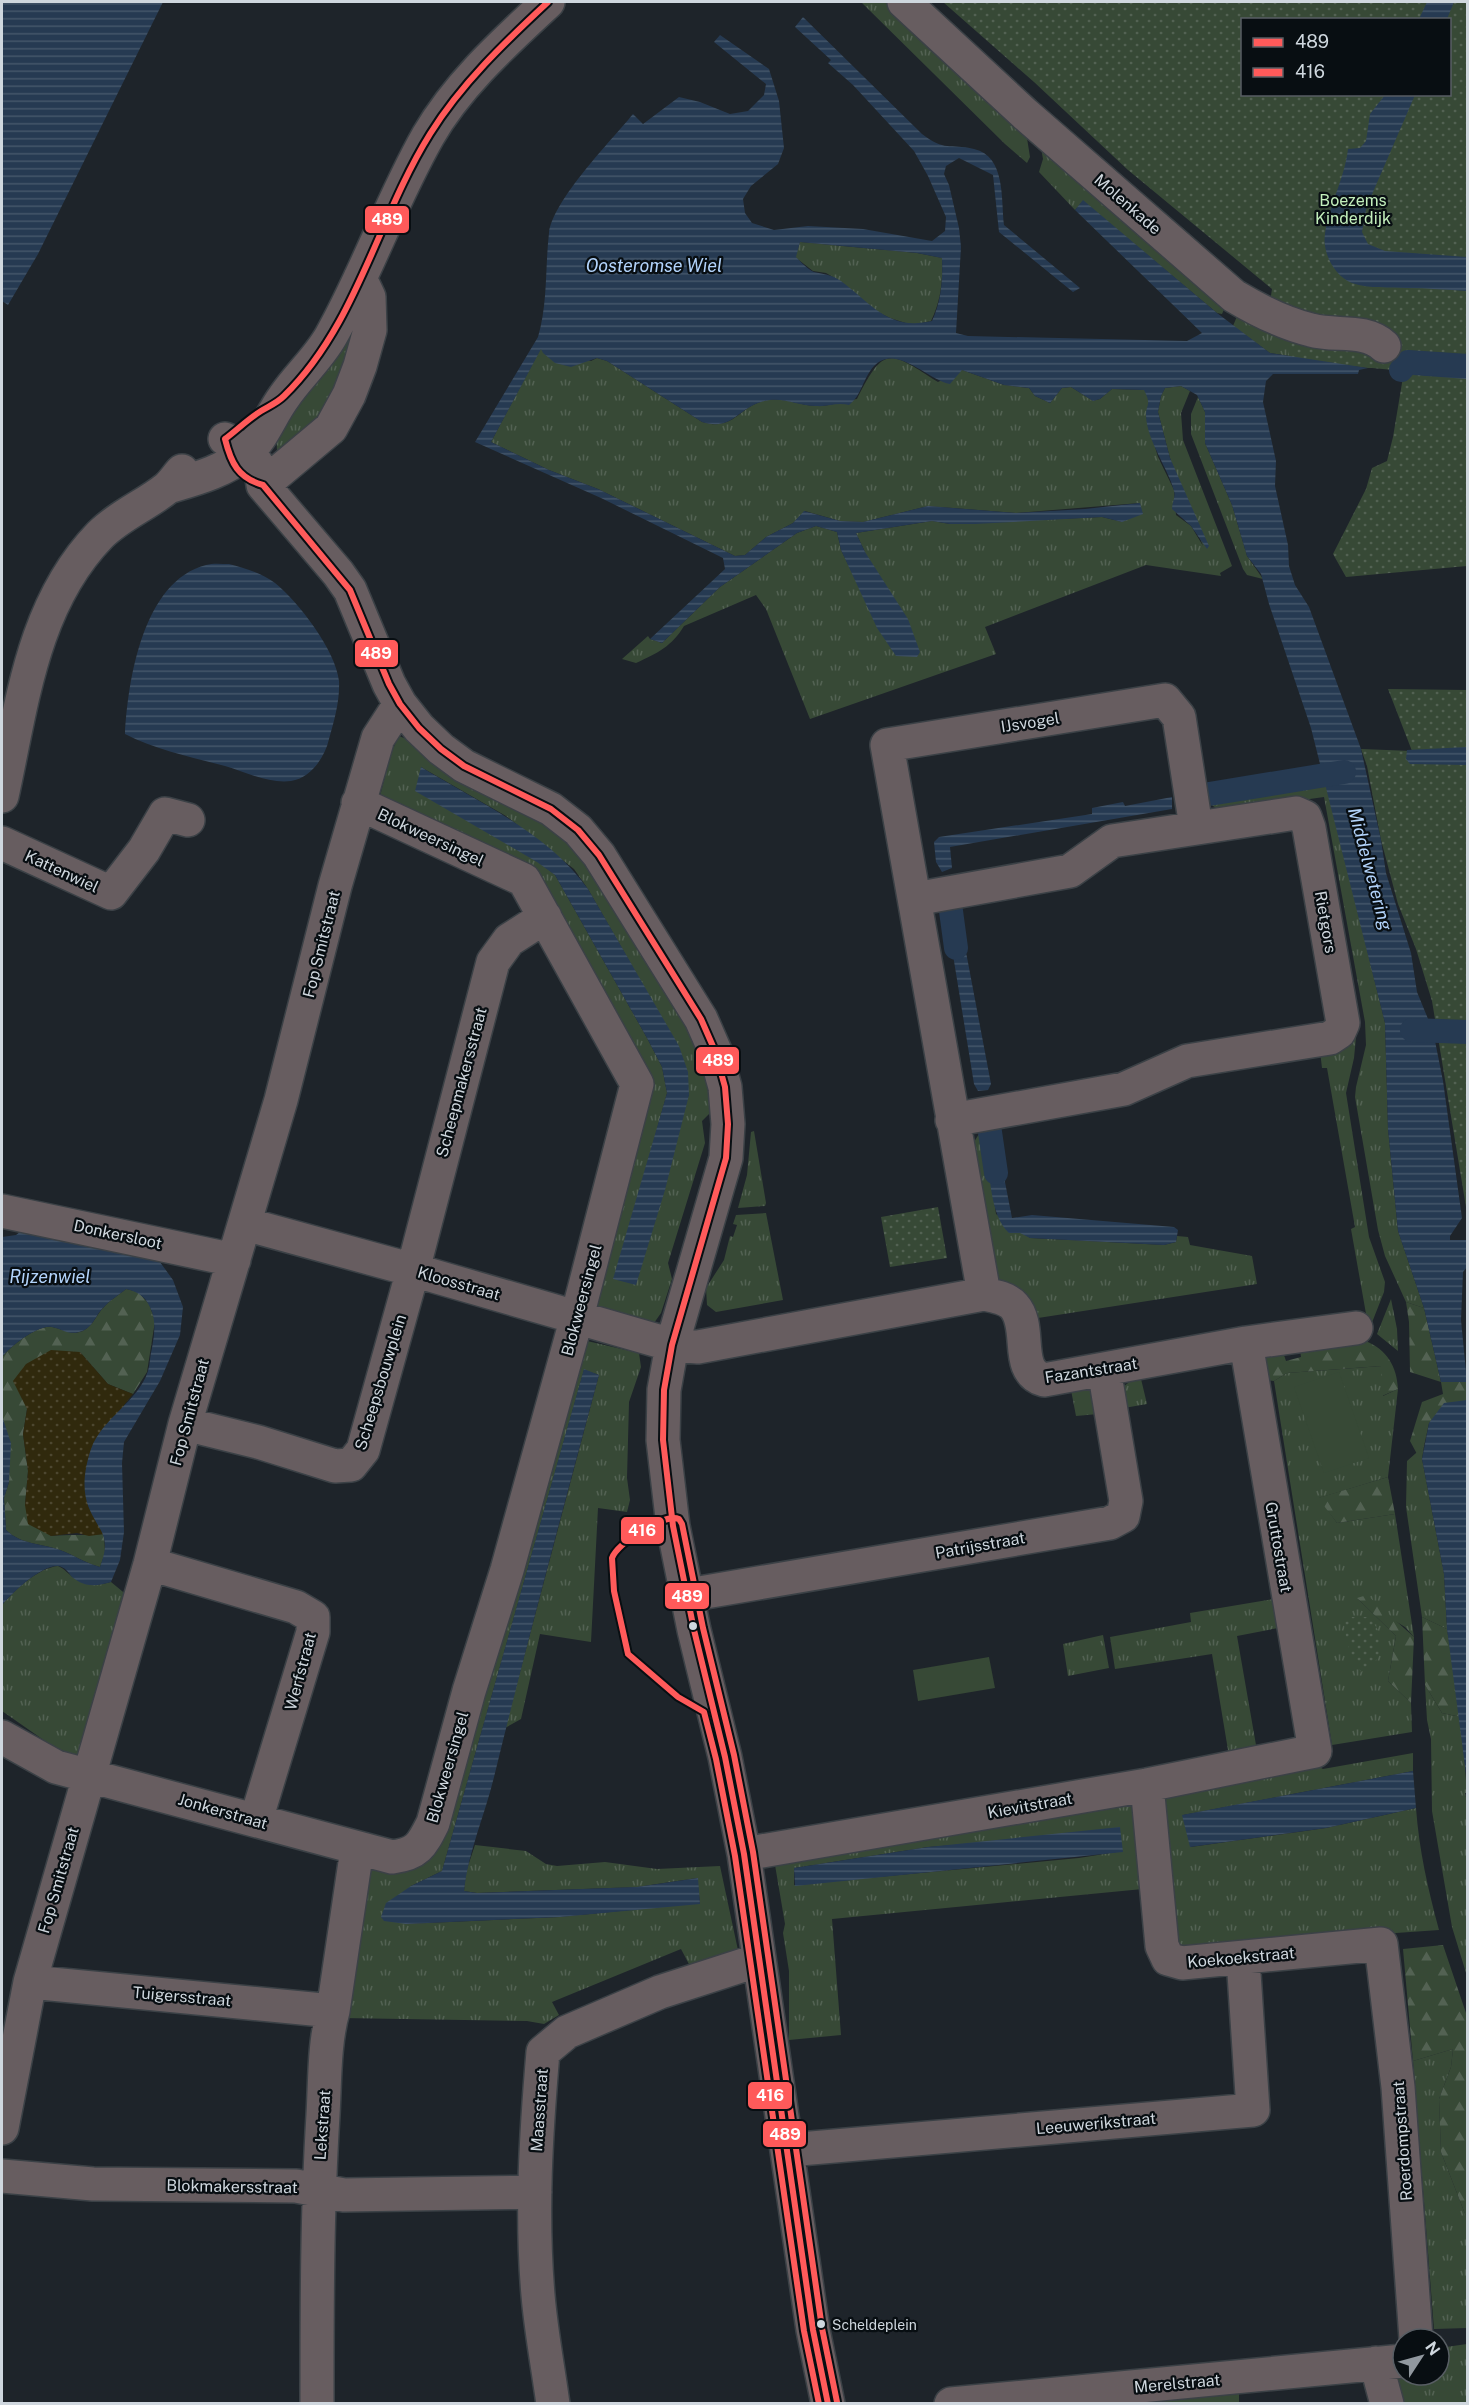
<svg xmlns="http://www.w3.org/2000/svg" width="1469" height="2405" viewBox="0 0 1469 2405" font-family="'Public Sans',sans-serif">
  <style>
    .grass { fill: url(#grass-tufts); fill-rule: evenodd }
    .forest { fill: url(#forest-firs) }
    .sand { fill: url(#sand-dots) }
    .park { fill: url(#park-dots); fill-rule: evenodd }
    .garden { fill: #374936 }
    .water { fill: url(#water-rules); fill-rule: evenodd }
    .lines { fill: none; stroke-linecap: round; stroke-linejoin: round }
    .canal { stroke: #263a52; stroke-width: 24 }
    .minor-casing { stroke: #3b4146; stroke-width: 36 }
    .minor { stroke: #675d60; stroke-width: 33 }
    .bus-1-casing { stroke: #080e12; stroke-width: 10 }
    .bus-2-casing { stroke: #080e12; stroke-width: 10 }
    .bus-1 { stroke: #ff5a5a; stroke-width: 6 }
    .bus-2 { stroke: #ff5a5a; stroke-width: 6 }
    .bus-dot { fill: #cfd7de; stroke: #080e12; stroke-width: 2 }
    .labels { text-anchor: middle; stroke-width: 4.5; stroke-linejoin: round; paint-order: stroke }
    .bus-label { font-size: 14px; fill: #cfd7de; stroke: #080e12; text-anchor: start }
    .park-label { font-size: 16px; fill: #c3efbc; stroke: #080e12 }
    .street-label { font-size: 16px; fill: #cfd7de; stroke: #080e12 }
    .water-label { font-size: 18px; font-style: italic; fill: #b2d3fb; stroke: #080e12 }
    .line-badge { stroke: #080e12; stroke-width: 2 }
    .badge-label { font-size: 16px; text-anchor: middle; font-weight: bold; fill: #fff }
  </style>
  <defs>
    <pattern id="grass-tufts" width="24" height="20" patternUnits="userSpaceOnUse" patternTransform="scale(1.5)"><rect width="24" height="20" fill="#374936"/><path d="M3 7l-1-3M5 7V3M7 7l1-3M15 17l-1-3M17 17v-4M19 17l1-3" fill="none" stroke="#536253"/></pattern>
    <pattern id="forest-firs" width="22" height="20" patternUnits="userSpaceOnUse" patternTransform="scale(1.5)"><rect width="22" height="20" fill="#374936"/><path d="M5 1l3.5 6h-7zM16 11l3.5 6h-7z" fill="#536253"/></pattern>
    <pattern id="sand-dots" width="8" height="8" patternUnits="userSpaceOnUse" patternTransform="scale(1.5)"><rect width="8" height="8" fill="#30290d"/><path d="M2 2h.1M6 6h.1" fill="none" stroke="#4d4730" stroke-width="1.8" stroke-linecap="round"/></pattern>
    <pattern id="park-dots" width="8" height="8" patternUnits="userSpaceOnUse" patternTransform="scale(1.5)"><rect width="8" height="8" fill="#374936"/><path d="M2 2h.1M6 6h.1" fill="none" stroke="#536253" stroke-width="1.8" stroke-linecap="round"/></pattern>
    <pattern id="water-rules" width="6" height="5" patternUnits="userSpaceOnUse" patternTransform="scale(1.5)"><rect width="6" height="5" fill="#263a52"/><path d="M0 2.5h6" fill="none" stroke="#44566a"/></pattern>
  </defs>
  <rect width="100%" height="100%" fill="#1e242a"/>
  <!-- grass -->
  <path class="grass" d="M861,2H891L1026,132L1030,157L1027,163L1005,144Z
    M1038,131L1225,307L1222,314L1217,313L1083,201L1075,210L1039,172L1043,159Z
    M800,242L917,253L942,258C943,280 941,301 931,321L912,325L890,318L876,311L840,281L826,273L813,271L795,257Z
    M354,306L356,333L327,414L284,448L277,451L276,427Z
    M1240,309L1381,368H1368L1270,353L1233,326Z
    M541,348L591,361L597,358L607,361L702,422C732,431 736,411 760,402C780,395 796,405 815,406C828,407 844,401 857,399C884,344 890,351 938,382L962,370L1004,385L1029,388L1035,396L1050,403L1062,388L1071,387L1093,401L1100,399L1112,389L1145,390L1150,402L1146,416L1158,457L1174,490L1176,515L1191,526L1203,546L1170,458L1158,412L1161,396L1165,388L1181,386L1190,391L1181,413L1183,440L1232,566L1220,573L1221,576L1146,565L985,627L996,654L810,719L766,609L756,595L684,626C672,646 658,653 636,663L622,659L648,636L650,639L662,643L720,587L797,533L816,526L837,532L841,550L859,587L865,552L856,533L932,521L950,524L1102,517L1122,522L1140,503L1016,513L928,506L863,522L840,521L805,511L793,523L766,537L745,555L735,556L598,489L549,470L491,442Z
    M1198,397L1205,412V443L1232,505L1247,556L1263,579L1247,575L1243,569L1191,434V414Z
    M399,736L428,748L570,840L606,891L693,1039L702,1061L712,1111L702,1121L705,1143L668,1263L672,1279L661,1313L654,1323L597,1308L591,1289L645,1090L553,905L477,850L402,804L380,796L391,753ZM421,767L506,816L574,869L588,889L631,964L689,1095L648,1161L667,1093L662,1067L647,1038L555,875Z
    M1327,786L1385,1023L1388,1129L1398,1231L1424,1308L1406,1302L1385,1256L1378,1230L1355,1097L1356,1087L1366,1045L1365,1022L1324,797L1222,811L1211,805L1209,798Z
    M1357,1027L1354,1058L1346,1093L1369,1237L1385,1282L1384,1292L1371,1325H1368L1351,1229L1355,1227L1327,1068H1322L1320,1051Z
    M982,1129H987L990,1141L986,1144L996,1214L1030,1238L1164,1245L1176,1242L1177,1236L1188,1237L1190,1245L1252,1256L1257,1284L1038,1318L1030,1301L999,1279L996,1273L968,1149L975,1147L974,1142Z
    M754,1131L766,1203L765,1206L738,1208L747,1175L751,1132Z
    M766,1213L783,1300L716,1312L707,1305L706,1288L724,1260L730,1236L733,1237L737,1225L733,1224L736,1215Z
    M1391,1299L1397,1329L1398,1351L1377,1334Z
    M574,1338L639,1353L641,1367L629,1402L627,1478L630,1500L627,1512L598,1508L591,1642L540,1634L521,1719L505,1728L599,1375L584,1370L442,1871L411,1886L406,1924L560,1917L700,1903L697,1878L637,1887L477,1893L464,1891L466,1872L475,1845L526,1851L546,1864L557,1866L605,1862L657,1869L720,1866L739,1955L691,1968L681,1949L552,2002L559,2015L544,2024L527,2021L342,2018L364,1876L380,1863L406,1858Z
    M1382,1366L1383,1396L1398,1389L1388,1477L1319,1498L1337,1523L1395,1514L1414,1637L1405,1627L1357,1598L1396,1636L1388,1681L1411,1703L1412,1732L1332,1745L1274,1381L1287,1373Z
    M1133,1379H1141L1147,1404L1124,1408L1123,1387Z
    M1087,1388L1091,1391L1098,1414L1076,1416L1071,1390Z
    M1424,1446L1422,1459L1444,1574L1447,1629L1422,1617L1406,1507L1407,1461Z
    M58,1566C65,1569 68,1574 74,1578C86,1586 98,1586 111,1582L128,1596L78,1764L2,1711V1605C15,1590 38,1568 58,1566Z
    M1273,1599L1278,1628L1237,1636L1256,1745L1291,1739L1229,1756L1212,1654L1115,1669L1110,1637L1191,1622L1190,1613Z
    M1103,1635L1109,1668L1068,1676L1063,1644Z
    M1425,1685L1442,1713L1461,1717L1467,1793H1465L1468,1807L1467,1976L1452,1927L1432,1811L1431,1739L1427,1720Z
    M1413,1753V1771L1183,1815L1191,1847L1326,1828L1416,1808C1419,1850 1428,1889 1439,1930L1207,1946L1180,1945L1177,1940L1160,1790L1310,1762L1323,1769Z
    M1132,1794L1153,1888L832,1919L841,2035L789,2040V1971L783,1933L785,1924L774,1859ZM980,1843L1123,1851L1079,1858L794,1885V1868L928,1847Z
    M1453,2049L1451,2067L1439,2099L1441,2152L1467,2219V2328L1434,2329L1413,2061Z
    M1467,2344V2403H1392L1379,2374L1439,2375V2348Z
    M1239,2386V2403H1021Z"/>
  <!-- forest -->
  <path class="forest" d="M126,1289L138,1292L149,1304L155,1321L147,1372L133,1394L108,1384L80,1352L27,1409L23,1434L28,1471L25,1505L51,1536C69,1534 86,1536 104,1534L105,1553L100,1567C85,1563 74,1555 60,1550C40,1543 22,1545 6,1530L4,1498L9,1482L2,1416V1357C10,1347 38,1324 52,1327C63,1329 71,1336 83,1331C94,1325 96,1315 104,1307C110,1300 119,1295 126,1289Z
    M1406,1302L1424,1308L1441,1382H1467V1400L1429,1423L1424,1446L1417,1454L1410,1441L1422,1402L1443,1394L1441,1382L1410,1372L1409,1322Z
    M1365,1341C1387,1349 1397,1367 1398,1389L1382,1396L1381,1366L1287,1373L1274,1381L1265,1380L1262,1357L1283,1352L1286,1361L1301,1357L1300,1349Z
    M1388,1477L1395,1514L1337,1523L1318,1498Z
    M1367,1595L1414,1637L1411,1703L1388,1681L1396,1636L1357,1598Z
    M1422,1617L1447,1629L1461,1717L1442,1713L1425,1685Z
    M1443,1945L1467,2016V2219L1441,2152L1439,2099L1451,2067L1453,2049L1413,2061L1403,1949Z"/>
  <!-- sand -->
  <path class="sand" d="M51,1350L80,1352L108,1384L133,1394L124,1405L88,1506L104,1534L89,1536L77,1533L51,1536L28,1524L25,1505L28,1471L23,1434L27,1409L13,1381L26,1364Z"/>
  <!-- park -->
  <path class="park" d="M943,2H1467V566L1346,577L1333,554L1366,489L1372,468L1387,461L1393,437L1404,371L1287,360L1289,358L1288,312L1270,302L1272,289L1128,170L1034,82ZM1242,20H1450V94H1242Z
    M1388,689L1467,690V1213L1432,1001L1416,949L1398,904L1381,840L1367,766L1361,749L1412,751Z
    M938,1207L947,1258L890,1267L881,1217Z
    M1352,1617H1367C1382,1627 1386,1651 1373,1664C1370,1667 1364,1669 1361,1672C1350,1656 1346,1642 1344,1623Z"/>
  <!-- garden -->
  <path class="garden" d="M1339,1372L1369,1458L1324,1473L1294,1387Z
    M989,1657L995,1688L918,1701L913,1670Z"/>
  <!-- water -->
  <path class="water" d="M2,2H163L38,254L8,305L2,301Z
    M1427,2H1454L1447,19H1419Z
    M803,17L922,134C945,152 949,143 974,149C1006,156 1001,200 1004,225L1080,288L1073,292L999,232L993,175L959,158L946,166L944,174L949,185L959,228L961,247L956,333L968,336L1187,341L1202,333L1075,210L1083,200L1217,313L1270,353L1368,368L1359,370L1358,374H1273L1266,381L1263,402L1276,461L1275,486L1288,545L1289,566L1295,585L1309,607L1361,749L1381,840L1386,873L1411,953L1417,992L1433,1031L1443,1081L1462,1218L1450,1236V1240H1467V1267L1463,1272L1461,1320L1467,1382H1441L1424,1308L1398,1231L1388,1129L1385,1023L1311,728L1269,604L1261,574L1247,556L1232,505L1205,443V412L1197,395L1181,386L1165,388L1161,396L1158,412L1170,458L1209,546L1207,549L1191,526L1172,509C1172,502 1176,497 1174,491C1169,470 1147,441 1146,416C1146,403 1152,406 1144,390L1112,389L1100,399L1093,401L1071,387L1062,388L1050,403L1035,396L1029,388L1004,385L962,370L950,384C926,379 896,343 874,366C863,378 862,395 849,405C837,402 828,407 816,406C797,406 781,395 761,402C736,410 732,431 702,422L607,361L597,358L571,367L555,363L543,353L541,349L491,442L549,470L598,489L735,556L745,555L766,537L793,523L804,511L840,521L863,522L928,506L1016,513L1085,509L1140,503L1143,514L1122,522L1102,517L975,524H950L932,521L856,533L865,552L908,619L920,652L917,657L896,656L877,628L841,550L837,532L816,526L797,533L720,587L662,643L650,639L725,569L723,558L601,498L475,442L538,337C548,303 545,267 549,233C553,200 611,141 633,114L643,124L679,97L700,102L730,114L748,111L764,95L766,84L714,42L720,35L769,69L779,101L784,148L778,164L751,186L743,199L745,213L752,223L774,230L808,226L863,229L932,241L945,231L946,217L928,176L914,151L853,85L828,63L831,60L795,27ZM800,242L917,253L942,258C943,280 941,302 932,321C888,331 872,304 841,281C832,275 824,274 814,272C807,269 801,262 796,257Z
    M1385,95H1415L1373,192L1366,210L1362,232L1368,244L1385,251L1467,257V291C1447,290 1427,288 1407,288C1389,287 1370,289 1352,283C1334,276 1322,252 1325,234C1329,204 1344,181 1348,149L1360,148L1366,141L1370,114Z
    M1417,356L1467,359V379L1413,375Z
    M229,564C244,568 262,573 275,583C298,601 336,651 339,681C340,701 334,721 329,739C325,757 311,778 291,781C270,784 245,772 225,766C191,757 156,750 125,734C128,680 143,581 206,565C213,563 221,564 229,564Z
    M1467,747V765L1410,764L1406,759L1407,750Z
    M421,767C478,802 548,833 588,889L679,1046L688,1072L689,1095L665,1190L636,1285L613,1279L667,1093L662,1067L647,1038L555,875L537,862L415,791Z
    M1172,797V809L950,847L952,868L942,872L936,862L934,842L939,837L1092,814V808L1123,802L1125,806Z
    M950,915H959L991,1084L988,1090L978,1091L974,1084L947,918Z
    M992,1140L997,1141L1012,1218L1032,1215L1174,1227L1178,1230L1176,1242L1164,1245L1030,1238L1020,1233H1009C989,1215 990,1170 986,1144Z
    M31,1224L152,1251L173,1280L183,1307L180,1335L160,1381L124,1442L122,1463L124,1532L120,1560L111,1582C97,1586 85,1588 72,1577C68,1572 65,1567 58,1566C41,1565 12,1593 2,1605V1416L11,1443L9,1482L4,1498L6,1530C22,1545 40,1543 60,1550C74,1555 85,1563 100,1567C112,1535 100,1534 89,1508C81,1489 85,1467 91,1449C102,1418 138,1402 148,1371C150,1364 150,1355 152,1348C154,1336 156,1324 152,1312C147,1298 140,1292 126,1289C119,1295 110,1300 104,1307C95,1315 93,1329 79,1332C68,1335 62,1329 52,1327C38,1324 10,1347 2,1357V1237L16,1235Z
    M584,1369L599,1375C563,1509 527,1642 494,1777C485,1815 468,1852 464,1891L477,1893L637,1887L698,1878L700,1904L560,1917L406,1924L384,1921L381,1917L386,1903L411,1886L442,1871Z
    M1467,1400H1468L1467,1781L1447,1629L1444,1574L1422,1459L1429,1423L1444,1403Z
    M1413,1771L1416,1808L1326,1828L1190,1847L1182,1815Z
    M1120,1827L1123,1852L795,1886L794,1868L928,1847Z"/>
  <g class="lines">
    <!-- canal -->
    <path class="canal" d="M1401,370L1408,362L1468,366
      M1209,794L1344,772
      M951,911L956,948
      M1412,1030L1468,1032
      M990,1132L996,1173"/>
    <!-- minor casing -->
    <g class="minor-casing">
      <path id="minor" d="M904,2L1025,114L1234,296C1259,311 1283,323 1311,330C1336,337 1364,328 1384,346
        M225,439C246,451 261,459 263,485L338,573L350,590L389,684L400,704L419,728L441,749L464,766L551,809L578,830L599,855L701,1019L715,1051L725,1087L728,1124L726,1158L672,1345L664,1390L663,1440L673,1526L694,1630L725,1757L744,1854L813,2330L828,2404
        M263,485L331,428L349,395L360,366L370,330L369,297L360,278
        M168,487C195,479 223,472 246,453C264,437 270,416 284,397C298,376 318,359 331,336C367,272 391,201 428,136C458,84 505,42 548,2
        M2,796C22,705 32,605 100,535C120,515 146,505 167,488C173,483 177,476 182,471
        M2,843L111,893L144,850L165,814L188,820
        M915,899L1070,871L1112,841L1296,813L1305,817L1309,828L1343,1023L1339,1032L1330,1038L1187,1061L1124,1089L952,1120
        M2,1211L234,1260
        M245,1224L413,1270L672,1345L698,1347L984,1294C994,1296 1007,1298 1014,1306C1033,1327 1013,1371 1044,1380L1246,1343L1356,1328
        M984,1294L887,745L1165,700L1179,717L1196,827
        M185,1424L258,1442L335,1466L351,1465L363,1450L413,1270L493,962L509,940L545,917
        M150,1564L296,1607L313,1617V1632L256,1820
        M688,1595L1110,1523L1123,1516L1126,1501L1104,1369
        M2,1737L56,1767L392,1857C418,1854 422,1845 433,1823L469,1691L507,1570L577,1317L637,1084L524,880L358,803
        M1147,1785L1162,1946L1168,1959L1182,1963L1381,1944L1398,2087L1416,2339
        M744,1854L1147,1785L1315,1751L1246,1343
        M30,1982L333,2011
        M2,2128L30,1982L150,1564L185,1424L281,1100L335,886L378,738L400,704
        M788,2150L1253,2110L1243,1958
        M2,2176L93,2184L296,2186L344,2195L535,2192
        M1376,2363L1387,2404
        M317,2404C317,2307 317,2211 323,2115C325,2081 324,2043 333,2011L357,1849
        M553,2404C548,2367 541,2331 538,2295C531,2214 536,2133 543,2052L567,2032L660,1992L759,1960
        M951,2404L1403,2361"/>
    </g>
    <!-- minor -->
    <use href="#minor" class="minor"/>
    <!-- bus-1 casing -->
    <g class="bus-1-casing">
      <path id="bus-1" d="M548,2C505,42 461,84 430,134C377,219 357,325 284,396C277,403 269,406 261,411C248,419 237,430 225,439C231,463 238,478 263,485L350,590L389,684L400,704L419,728L441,749L464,766L551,809L578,830L599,855L701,1019L715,1051L725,1087L728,1124L726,1158L672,1345L664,1390L663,1440L673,1526L694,1630L725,1757L744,1854L813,2330L828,2404"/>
    </g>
    <!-- bus-2 casing -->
    <g class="bus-2-casing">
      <path id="bus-2" d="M819,2404L804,2331L735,1856L716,1759L704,1712L678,1697L628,1654L614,1591L612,1558C617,1543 664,1513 679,1519L682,1524L703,1628L734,1755L753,1852L822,2328L837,2402"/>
    </g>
    <!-- bus-1 -->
    <use href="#bus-1" class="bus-1"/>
    <!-- bus-2 -->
    <use href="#bus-2" class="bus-2"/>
  </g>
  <!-- markers -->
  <g class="bus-dot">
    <circle cx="693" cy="1626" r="5"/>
    <circle cx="821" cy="2324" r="5"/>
  </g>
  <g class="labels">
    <!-- bus labels -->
    <g class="bus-label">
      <text x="832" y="2330">Scheldeplein</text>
    </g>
    <!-- park labels -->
    <g class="park-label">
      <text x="1353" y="206">Boezems<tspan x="1353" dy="18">Kinderdijk</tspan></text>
    </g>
    <!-- street labels -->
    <g class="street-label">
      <text transform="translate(1128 204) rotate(41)" y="6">Molenkade</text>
      <text transform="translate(1030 722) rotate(-9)" y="6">IJsvogel</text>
      <text transform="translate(431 837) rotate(25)" y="6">Blokweersingel</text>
      <text transform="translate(62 871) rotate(25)" y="6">Kattenwiel</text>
      <text transform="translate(1326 922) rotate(80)" y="6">Rietgors</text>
      <text transform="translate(321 944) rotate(-76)" y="6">Fop Smitstraat</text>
      <text transform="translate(461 1082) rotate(-75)" y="6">Scheepmakersstraat</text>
      <text transform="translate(118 1234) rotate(12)" y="6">Donkersloot</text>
      <text transform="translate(459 1283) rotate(16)" y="6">Kloosstraat</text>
      <text transform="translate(581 1300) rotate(-75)" y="6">Blokweersingel</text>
      <text transform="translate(1091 1370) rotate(-9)" y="6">Fazantstraat</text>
      <text transform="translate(380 1382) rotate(-73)" y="6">Scheepsbouwplein</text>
      <text transform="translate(189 1412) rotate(-75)" y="6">Fop Smitstraat</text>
      <text transform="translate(980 1545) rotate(-10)" y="6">Patrijsstraat</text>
      <text transform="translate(1279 1547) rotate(80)" y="6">Gruttostraat</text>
      <text transform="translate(300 1671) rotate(-75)" y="6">Werfstraat</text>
      <text transform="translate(447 1767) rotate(-74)" y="6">Blokweersingel</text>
      <text transform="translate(1030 1805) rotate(-10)" y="6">Kievitstraat</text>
      <text transform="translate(223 1811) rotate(16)" y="6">Jonkerstraat</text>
      <text transform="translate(58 1880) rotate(-74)" y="6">Fop Smitstraat</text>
      <text transform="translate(1241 1957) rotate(-5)" y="6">Koekoekstraat</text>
      <text transform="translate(182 1996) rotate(5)" y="6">Tuigersstraat</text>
      <text transform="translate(539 2110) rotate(-86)" y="6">Maasstraat</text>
      <text transform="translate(1096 2123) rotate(-5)" y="6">Leeuwerikstraat</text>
      <text transform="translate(322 2125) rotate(-86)" y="6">Lekstraat</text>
      <text transform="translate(1402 2141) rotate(-94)" y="6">Roerdompstraat</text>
      <text transform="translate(232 2186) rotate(1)" y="6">Blokmakersstraat</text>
      <text transform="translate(1177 2383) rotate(-5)" y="6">Merelstraat</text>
    </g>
    <!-- water labels -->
    <g class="water-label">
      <text x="654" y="272">Oosteromse Wiel</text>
      <text transform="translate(1370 869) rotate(75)" y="6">Middelwetering</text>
      <text x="50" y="1283">Rijzenwiel</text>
    </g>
  </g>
  <g class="line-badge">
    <rect x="364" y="205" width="46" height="29" rx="6" fill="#ff5a5a"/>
    <rect x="354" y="639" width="45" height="29" rx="6" fill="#ff5a5a"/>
    <rect x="695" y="1046" width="45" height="29" rx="6" fill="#ff5a5a"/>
    <rect x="620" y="1516" width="45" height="29" rx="6" fill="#ff5a5a"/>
    <rect x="664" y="1582" width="46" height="28" rx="6" fill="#ff5a5a"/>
    <rect x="747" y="2081" width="46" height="29" rx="6" fill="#ff5a5a"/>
    <rect x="762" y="2120" width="45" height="28" rx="6" fill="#ff5a5a"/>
  </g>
  <g class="badge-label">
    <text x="387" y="225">489</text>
    <text x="376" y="659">489</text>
    <text x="718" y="1066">489</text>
    <text x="642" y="1536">416</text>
    <text x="687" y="1602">489</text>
    <text x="770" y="2101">416</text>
    <text x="785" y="2140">489</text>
  </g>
  <!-- border -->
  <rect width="1469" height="2405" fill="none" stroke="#cfd7de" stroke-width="6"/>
  <!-- legend -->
  <rect x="1241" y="18" width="210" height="78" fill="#080e12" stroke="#585e64" stroke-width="1.5"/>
  <rect x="1253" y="38" width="30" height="9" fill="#ff5a5a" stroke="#585e64" stroke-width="1.5"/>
  <text x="1295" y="48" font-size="18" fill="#cfd7de">489</text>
  <rect x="1253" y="68" width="30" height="9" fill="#ff5a5a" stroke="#585e64" stroke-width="1.5"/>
  <text x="1295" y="78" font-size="18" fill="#cfd7de">416</text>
  <!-- north arrow -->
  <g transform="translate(1421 2357) rotate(54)"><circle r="28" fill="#080e12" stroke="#585e64" stroke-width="1.5"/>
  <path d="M0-4.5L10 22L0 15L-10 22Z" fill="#91989f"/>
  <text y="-9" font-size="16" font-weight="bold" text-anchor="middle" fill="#cfd7de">N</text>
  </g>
</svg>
